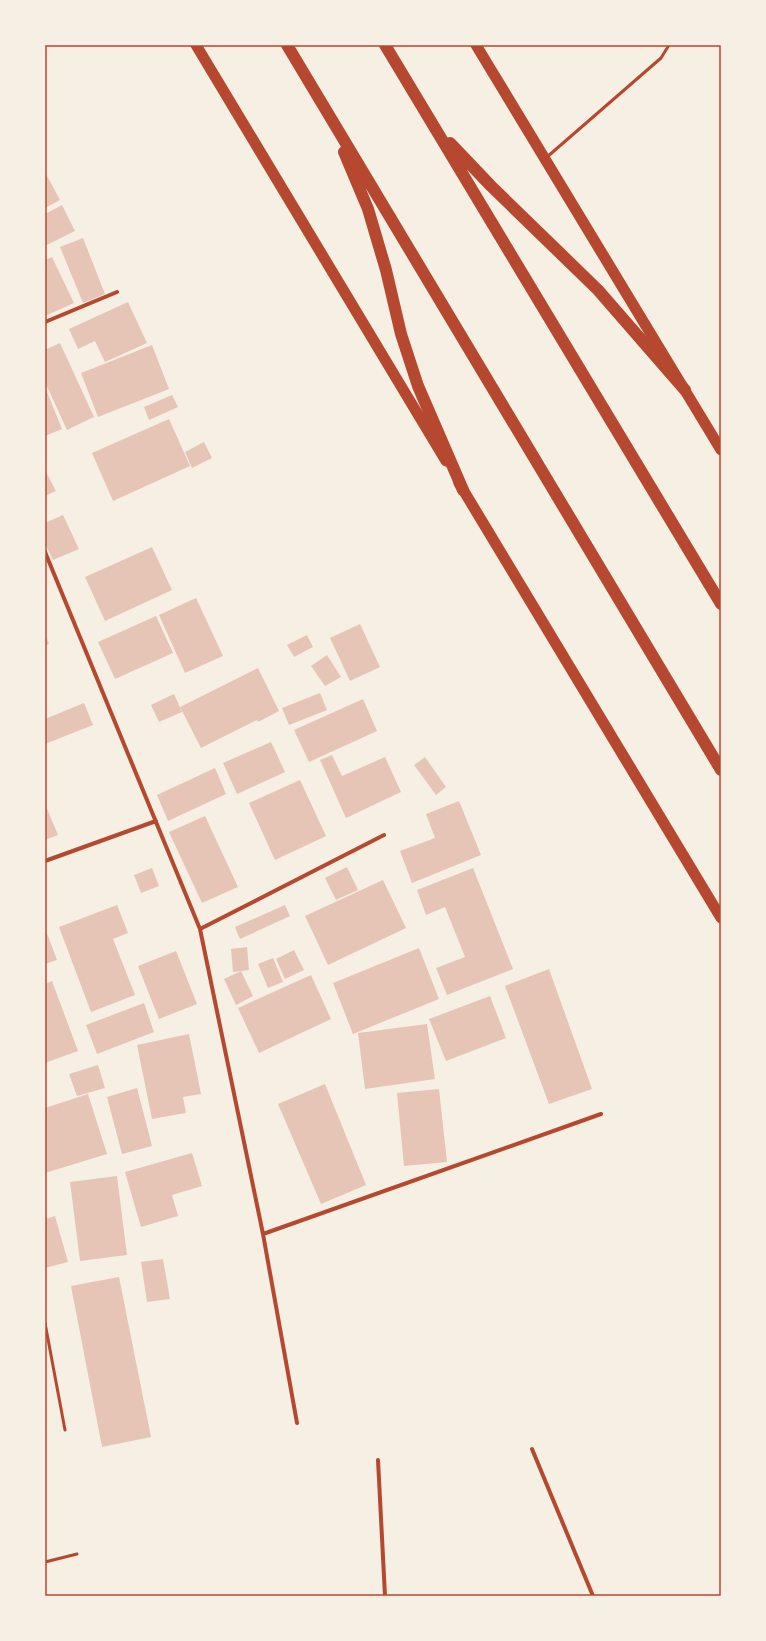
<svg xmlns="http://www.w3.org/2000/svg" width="766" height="1641" viewBox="0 0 766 1641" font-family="'Noto Sans',sans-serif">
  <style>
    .building { fill: #e6c5b7 }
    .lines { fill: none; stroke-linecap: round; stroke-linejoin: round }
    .service { stroke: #b5482f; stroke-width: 3 }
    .minor { stroke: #b5482f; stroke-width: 4 }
    .trunk { stroke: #b5482f; stroke-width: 11 }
    .motorway { stroke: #b5482f; stroke-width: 12 }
    .neatline { fill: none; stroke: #b5482f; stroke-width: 1.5 }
  </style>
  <rect width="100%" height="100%" fill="#f6efe4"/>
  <!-- building -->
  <path class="building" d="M45,172L60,200L45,208Z
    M62,205L75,231L45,246V214Z
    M83,238L105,294L83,303L60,247Z
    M52,257L74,303L45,316V260Z
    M128,302L147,343L105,362L95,341L78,349L69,329Z
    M60,343L94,417L67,430L45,382V350Z
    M152,345L169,389L98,417L81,373Z
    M45,387L62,429L45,436Z
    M172,395L178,407L149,420L144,407Z
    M169,419L190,466L113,501L92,453Z
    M204,442L212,458L192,468L185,452Z
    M45,470L56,491L45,496Z
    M63,515L79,549L53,560L45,543V523Z
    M152,547L172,590L105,621L85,577Z
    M196,598L223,656L185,673L159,615Z
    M156,616L173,653L115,679L98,642Z
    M360,624L380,667L350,681L330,638Z
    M45,634L49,644L45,646Z
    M307,635L313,647L294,657L287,645Z
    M327,655L341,677L325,686L311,666Z
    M258,668L279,711L258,722L257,720L201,748L180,707Z
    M320,693L327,710L289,725L282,708Z
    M174,694L182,712L159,722L151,705Z
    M363,699L377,731L309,762L294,730Z
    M84,703L93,725L45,744V719Z
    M271,742L285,772L237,794L223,763Z
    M332,755L342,776L385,757L401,792L346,818L320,760Z
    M425,757L446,787L436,795L414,765Z
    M215,768L226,794L168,821L157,795Z
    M300,780L326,836L275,860L249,803Z
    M459,801L481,855L412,883L400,851L435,838L426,814Z
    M45,804L58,835L45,840Z
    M205,816L238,887L202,903L169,832Z
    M347,867L358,890L336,900L325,878Z
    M152,868L159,886L141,893L134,875Z
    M473,868L513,969L447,995L436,968L465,957L445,907L426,915L417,890Z
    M383,880L406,928L328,965L305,916Z
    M117,905L128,933L113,939L135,995L91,1012L59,927Z
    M285,905L290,916L240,939L235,927Z
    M45,928L57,960L45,964Z
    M247,947L249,970L233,972L231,949Z
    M419,948L439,999L353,1034L333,983Z
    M294,950L304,970L285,979L276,959Z
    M176,951L197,1004L159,1019L138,966Z
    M273,958L283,982L268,988L258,964Z
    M549,969L592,1089L549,1104L505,986Z
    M241,971L253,996L236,1005L224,979Z
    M311,975L331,1019L259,1053L238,1008Z
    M52,981L78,1051L45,1063V984Z
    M490,996L506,1038L446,1061L429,1019Z
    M144,1003L154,1032L97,1054L86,1025Z
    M427,1024L435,1079L365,1089L358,1033Z
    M189,1034L201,1094L183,1097L186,1113L152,1119L137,1045Z
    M98,1065L105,1088L77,1096L69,1074Z
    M325,1084L366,1185L321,1204L278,1104Z
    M137,1088L152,1146L122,1154L107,1097Z
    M439,1089L447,1162L404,1166L397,1093Z
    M88,1094L107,1154L45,1173V1108Z
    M192,1153L202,1186L172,1195L178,1216L141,1227L125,1172Z
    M117,1176L127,1255L80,1261L70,1182Z
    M55,1216L68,1262L45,1268V1219Z
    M163,1259L170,1299L147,1302L141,1262Z
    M119,1277L151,1437L102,1447L71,1286Z"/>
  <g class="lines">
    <!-- service -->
    <path class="service" d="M547,157L661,58L669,45
      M45,1323L65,1430
      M45,1562L77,1554"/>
    <!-- minor -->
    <path class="minor" d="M45,322L117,292
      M45,552L200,929L263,1234L297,1423
      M45,861L156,821
      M200,929L384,835
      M263,1234L601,1114
      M532,1449L593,1596
      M378,1460L385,1596"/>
    <!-- trunk -->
    <path class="trunk" d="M196,45L446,461
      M476,45L721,450
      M459,483L721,918"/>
    <!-- motorway -->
    <path class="motorway" d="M287,45L721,770
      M385,45L721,604
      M450,143L491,186L598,290L685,390
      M344,152L368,209L386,270L401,334L418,386L463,490"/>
  </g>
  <!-- border -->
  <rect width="766" height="1641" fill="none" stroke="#f6efe4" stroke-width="92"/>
  <rect x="46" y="46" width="674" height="1549" class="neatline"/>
</svg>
